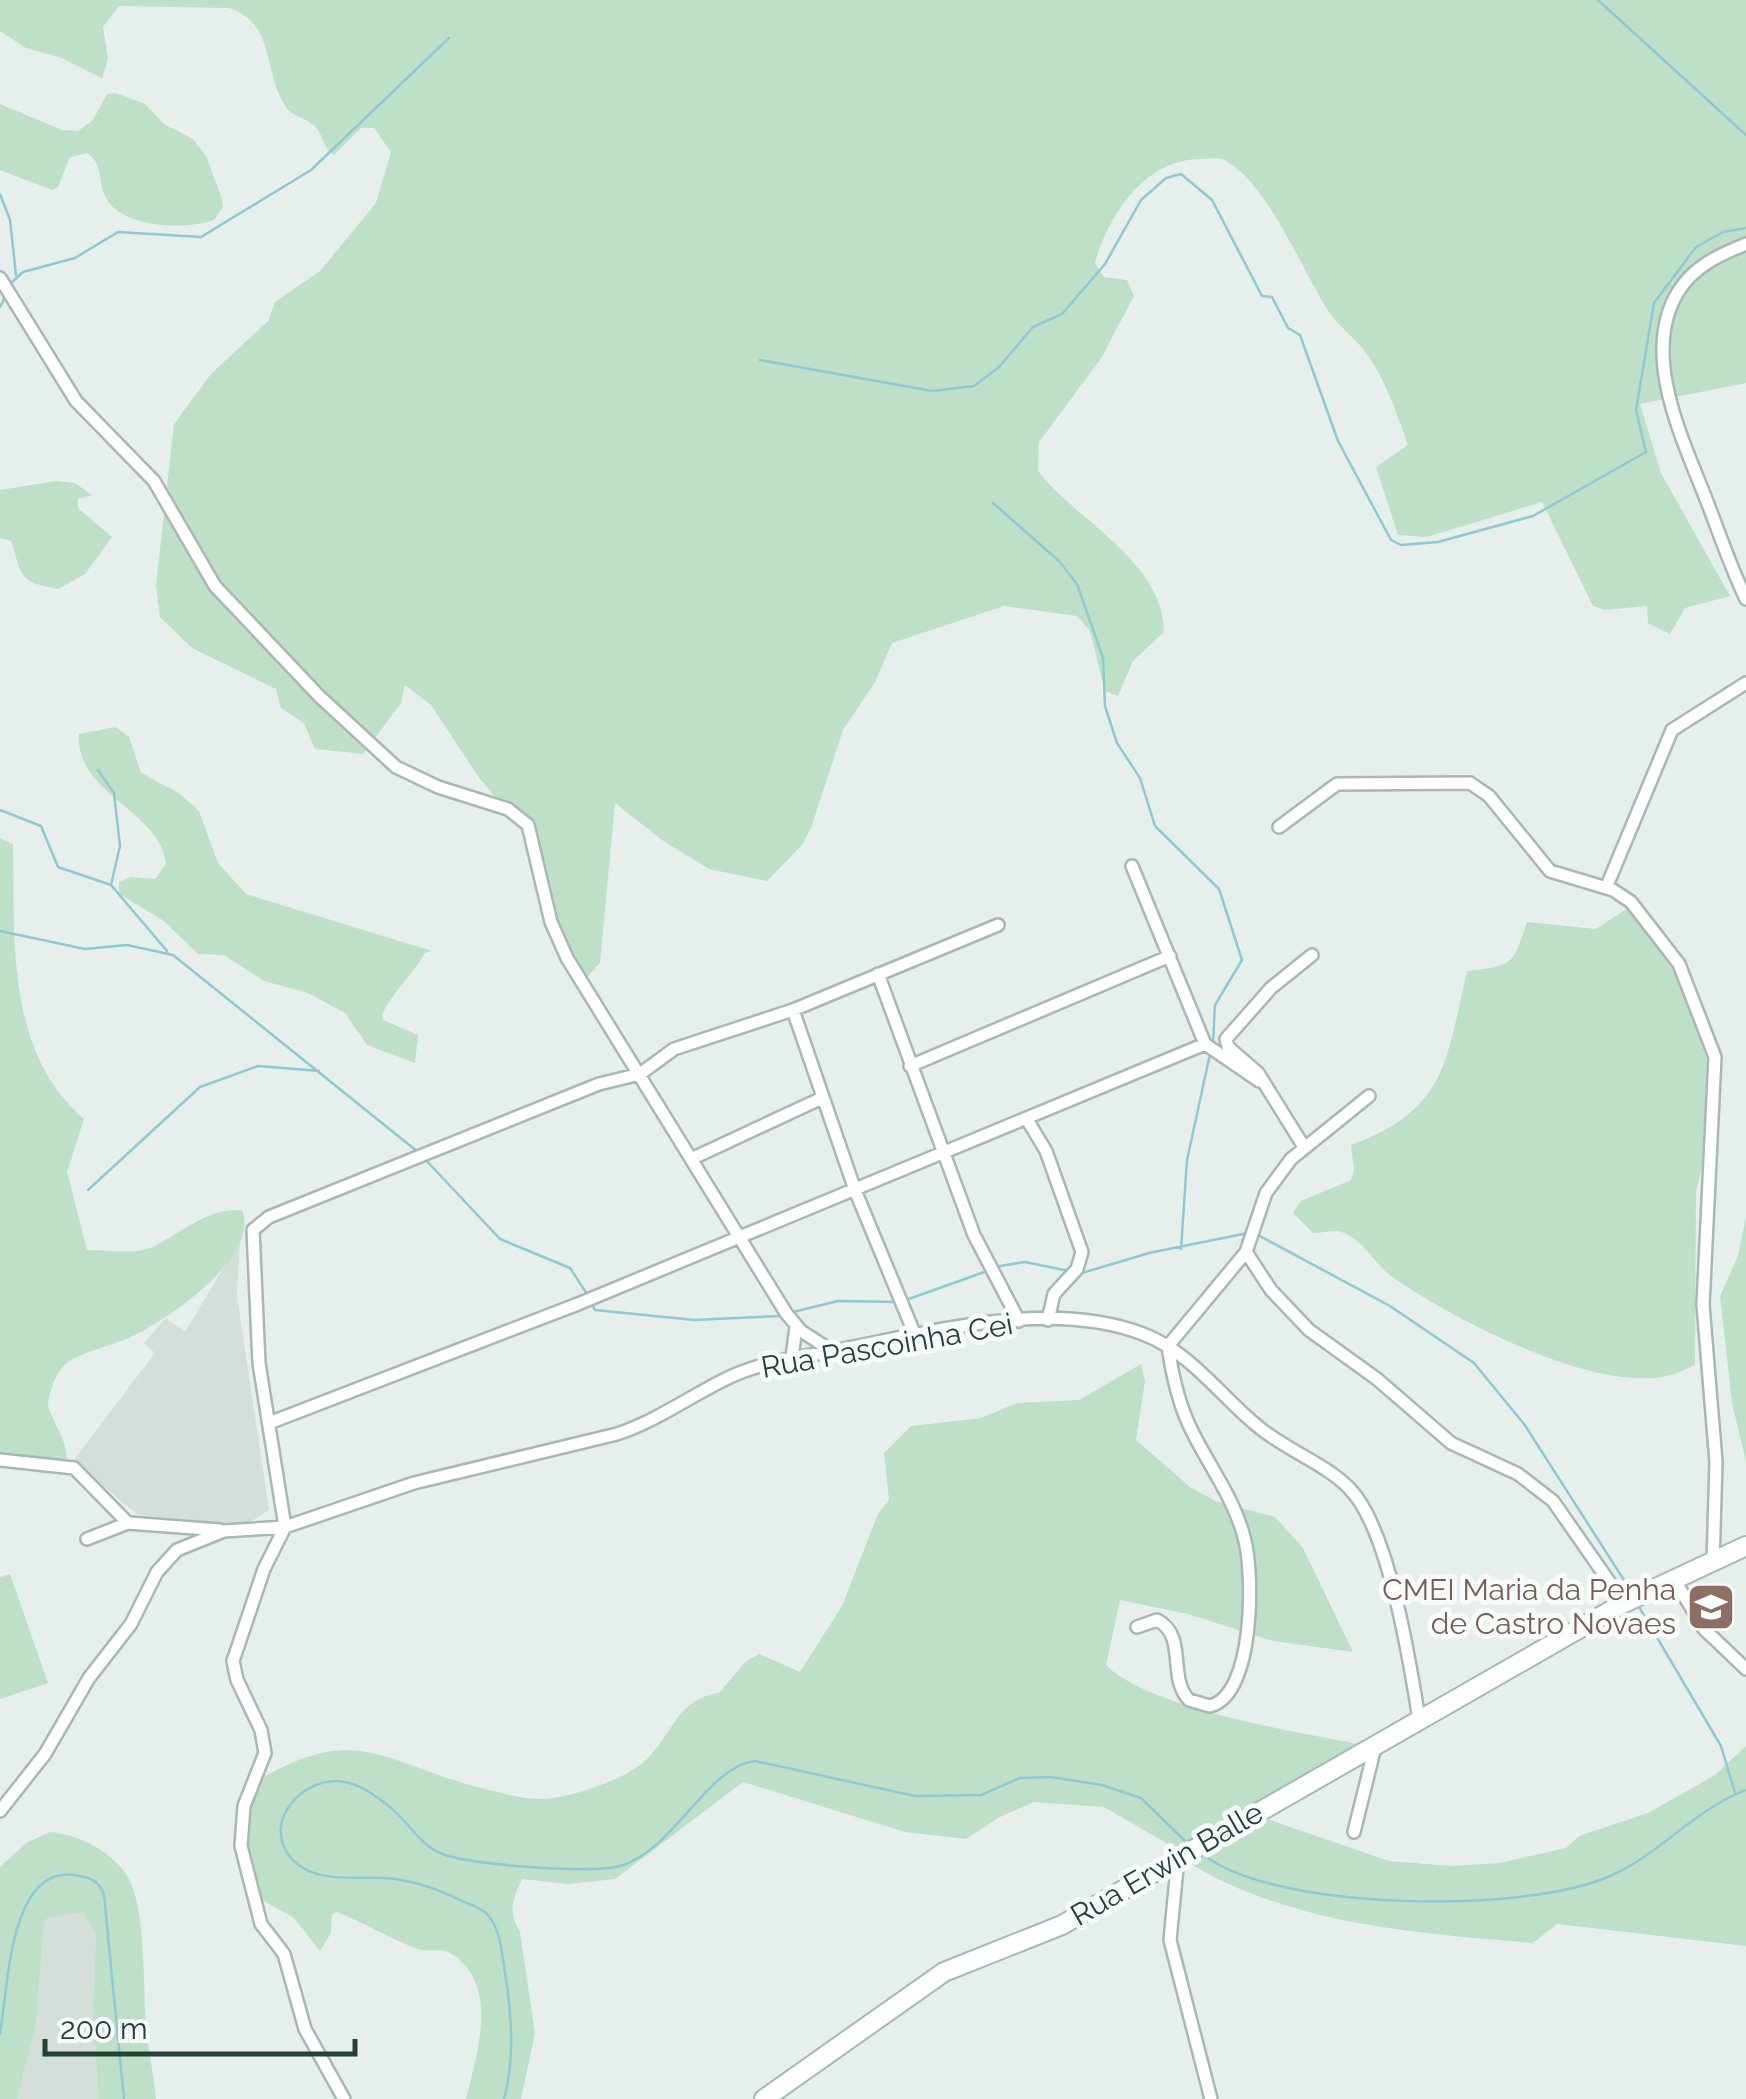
<svg xmlns="http://www.w3.org/2000/svg" width="1746" height="2099" viewBox="0 0 1746 2099" font-family="Raleway,sans-serif">
  <style>
    .built { fill: #d4dfda }
    .green { fill: #bfe0c8 }
    .lines { fill: none; stroke-linecap: round; stroke-linejoin: round }
    .stream { stroke: #8ec9d4; stroke-width: 2.5 }
    .street-casing { stroke: #a8b8b2; stroke-width: 16 }
    .secondary-casing { stroke: #a4bbb3; stroke-width: 22 }
    .street { stroke: #fff; stroke-width: 11 }
    .secondary { stroke: #fff; stroke-width: 18 }
    .labels { text-anchor: middle; stroke-width: 10; stroke-linejoin: round; paint-order: stroke }
    .street-label { font-size: 30px; fill: #24423a; stroke: #f7fbf9 }
    .education-label { font-size: 30px; fill: #785e54; stroke: #f7fbf9; text-anchor: end }
  </style>
  <rect width="100%" height="100%" fill="#e6efeb"/>
  <!-- built -->
  <path class="built" d="M240,1241L237,1296L269,1510L246,1525L138,1515L73,1461L155,1353L144,1343L166,1318L185,1332Z
    M64,1911L82,1912L96,1933L93,2005L98,2099H17L36,2025L44,1925L47,1918Z"/>
  <!-- green -->
  <path class="green" d="M0,0H1746V383L1640,404L1661,473L1730,596L1685,608L1670,634L1648,623L1647,606L1605,610L1593,606L1542,502L1427,537L1398,535L1376,467L1408,445C1396,412 1385,377 1363,349C1352,335 1336,324 1327,309C1302,270 1266,180 1224,160C1217,157 1208,159 1201,159C1145,159 1109,214 1095,263L1104,277L1127,280L1134,296L1102,357L1039,442L1038,471C1074,519 1164,561 1164,632L1133,661L1118,696L1105,691L1090,631L1077,616L1004,606L892,643L875,682L843,730L811,828L802,845L767,881L709,869L662,840L615,803L600,963L586,978L572,976L528,835L480,779L431,705L405,685L401,703L363,754L315,749L304,723L281,708L276,689L192,648L160,617L156,585L174,424L211,374L268,321L275,302L320,271L376,203L391,152L374,128H361L334,155C323,146 325,141 318,130C310,118 293,118 286,107C263,73 276,23 229,8L119,6L103,27L108,59L102,78L62,58L26,48L0,31Z
    M116,93L145,104L164,124L193,139L206,156L222,199L223,207L214,220C187,230 120,229 105,196C98,180 103,164 87,153L70,157L58,187L52,190L0,170V104L62,130L78,131L93,120L107,94Z
    M56,481L75,483L92,495L78,499V508L112,537L85,574L58,589C17,581 23,577 11,541L0,538V490Z
    M116,727L129,737L141,773L179,793L199,811L218,863L246,894L432,951L425,953C412,976 394,990 382,1014L383,1020L418,1035L415,1063L367,1045L345,1013L308,993L264,981L224,955L198,954L164,921L119,894V882L131,877L155,879L166,864C161,810 75,795 79,734Z
    M0,838L13,844C15,939 5,1051 84,1119L67,1172L87,1250C107,1250 131,1255 150,1248C181,1234 205,1208 242,1210C260,1257 172,1316 135,1335C115,1345 91,1349 71,1360C56,1369 49,1391 48,1407L64,1443L70,1472L0,1463Z
    M1628,908L1678,977L1711,1071L1705,1156L1696,1191L1695,1365C1681,1372 1667,1378 1651,1378C1577,1383 1456,1320 1395,1279C1376,1267 1360,1233 1336,1231C1329,1231 1320,1233 1313,1233L1293,1213L1301,1201L1351,1180L1354,1170L1351,1145C1447,1110 1446,1061 1467,971C1514,966 1513,964 1527,922L1596,929Z
    M1746,1217V1462L1732,1403L1720,1296L1738,1256Z
    M1141,1364L1145,1381L1136,1440L1190,1487L1215,1501L1275,1517L1303,1548L1353,1652L1273,1641L1188,1614L1120,1600L1106,1665C1148,1708 1296,1732 1358,1744L1177,1849L1104,1807L1034,1802L998,1818L966,1839L905,1832L743,1782L615,1879L568,1884L522,1879C512,1900 508,1912 520,1932L535,2033L521,2099H466C477,2053 500,1986 452,1954C441,1946 428,1954 415,1948C389,1938 364,1923 337,1912L332,1914L331,1933L320,1951L293,1917L260,1899L244,1851L245,1788C362,1714 382,1767 498,1792C517,1797 539,1802 559,1797C584,1792 624,1779 644,1762C673,1735 676,1699 719,1693L745,1662L759,1654L800,1672L842,1606L878,1514L889,1500L884,1453L911,1426L981,1418L1017,1403L1079,1400Z
    M10,1574L48,1683L0,1699V1577Z
    M1746,1746V1946L1557,1924L1533,1943C1413,1933 1292,1925 1187,1862L1264,1818L1389,1861L1451,1866L1500,1863L1566,1848L1579,1836L1648,1813L1715,1775Z
    M50,1832C78,1835 105,1848 123,1870C149,1900 142,1998 147,2037C150,2058 154,2078 156,2099H98L93,2005L96,1933L82,1912L47,1918L44,1925L36,2025L17,2099H0V1867L26,1843Z"/>
  <g class="lines">
    <!-- stream -->
    <path class="stream" d="M1598,0L1746,135
      M0,194L10,220L16,275
      M11,283L23,272L75,258L118,232L201,237L311,170L449,38
      M0,307L6,295
      M760,360L932,391L974,386L999,367L1033,327L1062,314L1105,264L1141,200L1166,178L1181,174L1212,200L1262,296L1272,297L1288,328L1300,335L1338,441L1391,540L1401,545L1438,542L1533,516L1646,452L1636,410L1654,303L1696,247L1723,232L1746,228
      M993,503L1059,561L1077,584L1103,658L1105,706L1117,743L1140,778L1155,826L1219,889L1242,960L1215,1005L1213,1042
      M98,770L114,793L120,846L111,885
      M0,810L41,826L58,867L111,885L167,951
      M0,931L85,949L127,945L173,955L418,1152
      M424,1158L500,1239L570,1268L589,1297
      M88,1190L200,1087L258,1066L319,1071
      M1256,1234L1390,1306L1474,1363L1524,1424L1624,1580
      M1181,1249L1187,1160L1210,1054
      M994,1267L1025,1262L1069,1271
      M1082,1273L1149,1253L1248,1233
      M906,1300L987,1271
      M592,1304L595,1310L694,1320L780,1316
      M793,1312L838,1301L898,1302
      M1639,1607L1721,1746L1735,1793
      M1205,1856C1278,1911 1526,1914 1610,1876C1659,1855 1695,1809 1746,1790
      M0,2034C8,1992 8,1866 74,1875C89,1877 99,1880 104,1895L124,2099
      M504,2099C515,2060 512,2018 506,1979C502,1958 502,1930 487,1914C480,1907 468,1904 460,1900C440,1890 417,1882 395,1879C361,1874 312,1888 288,1854C265,1820 301,1781 336,1781C361,1781 390,1805 406,1823C416,1834 426,1847 440,1853C468,1865 591,1874 620,1866C673,1852 707,1766 755,1761L915,1796L981,1795L1020,1778L1051,1777L1102,1785L1141,1798L1188,1844"/>
    <!-- street casing -->
    <g class="street-casing">
      <path id="street" d="M1746,244C1719,255 1694,266 1678,292C1640,354 1683,440 1706,499C1719,532 1730,566 1746,599
        M0,278L76,401L154,481L215,586L319,696L396,767L438,787L508,809L528,825L551,922L567,958L786,1313L801,1331L832,1351
        M1279,827L1337,784L1470,783L1489,796L1550,871L1613,890L1631,902L1679,964L1715,1057L1703,1305L1716,1462L1713,1562
        M1606,888L1672,730L1746,683
        M878,974L974,1235L1019,1321
        M793,1010L855,1190L915,1335
        M1205,1044L1259,1081
        M910,1066L1170,956
        M1028,1121L1046,1151L1082,1252L1077,1269L1054,1294L1048,1320
        M1304,1147L1258,1073L1228,1047L1226,1039L1271,988L1312,955
        M691,1159L822,1098
        M1246,1252L1271,1290L1309,1330L1377,1379L1451,1443L1518,1474L1553,1501L1624,1603
        M792,1358L796,1326
        M269,1423L578,1304L1205,1044L1132,866
        M0,1460L74,1468L128,1523
        M87,1539L128,1523L220,1530
        M1674,1579L1704,1629L1746,1669
        M1137,1627L1157,1620C1188,1636 1167,1677 1189,1700L1210,1706C1255,1695 1254,1572 1244,1537C1234,1498 1207,1463 1190,1427C1178,1402 1172,1374 1168,1346L1246,1252L1266,1193L1291,1159L1369,1096
        M0,1811L45,1754L89,1678L131,1624L157,1572L177,1550L224,1531L285,1527L414,1483L617,1434C659,1420 693,1394 732,1376C768,1360 805,1357 843,1349C936,1331 1050,1299 1143,1334C1190,1352 1218,1393 1255,1424C1283,1449 1323,1462 1349,1488C1389,1528 1410,1663 1419,1719
        M1354,1832L1376,1743
        M1178,1858L1170,1940L1211,2099
        M344,2099L305,2029L284,1954L261,1924L241,1846L244,1806L265,1753L261,1730L237,1680L233,1661L264,1569L285,1527L259,1363L253,1230L269,1217L599,1084L640,1074L674,1049L793,1010L998,925"/>
    </g>
    <!-- secondary casing -->
    <g class="secondary-casing">
      <path id="secondary" d="M764,2099L944,1972L1062,1925L1624,1603L1746,1546"/>
    </g>
    <!-- street -->
    <use href="#street" class="street"/>
    <!-- secondary -->
    <use href="#secondary" class="secondary"/>
  </g>
  <!-- icons -->
  <defs>
    <g id="school-square" transform="scale(2.5)"><rect x="-9" y="-9" width="18" height="18" rx="4" fill="#8d6e63" stroke="#f7fbf9"/><path d="M0-5L7-2L0 1L-7-2ZM-4 1L0 2.5L4 1V4Q0 6-4 4Z" fill="#fff"/></g>
  </defs>
  <g fill-rule="evenodd">
    <use href="#school-square" x="1711" y="1607"/>
  </g>
  <g class="labels">
    <!-- street labels -->
    <g class="street-label">
      <text transform="translate(887 1346) rotate(-10)" y="10">Rua Pascoinha Cei</text>
      <text transform="translate(1167 1864) rotate(-30)" y="10">Rua Erwin Balle</text>
    </g>
    <!-- education labels -->
    <g class="education-label">
      <text x="1676" y="1600">CMEI Maria da Penha<tspan x="1676" dy="34">de Castro Novaes</tspan></text>
    </g>
  </g>
  <!-- scale -->
  <path d="M45 2039v15h310v-15" fill="none" stroke="#24423a" stroke-width="5"/>
  <text x="60" y="2039" font-size="30" fill="#24423a" stroke="#f7fbf9" stroke-width="8" paint-order="stroke">200 m</text>
</svg>
